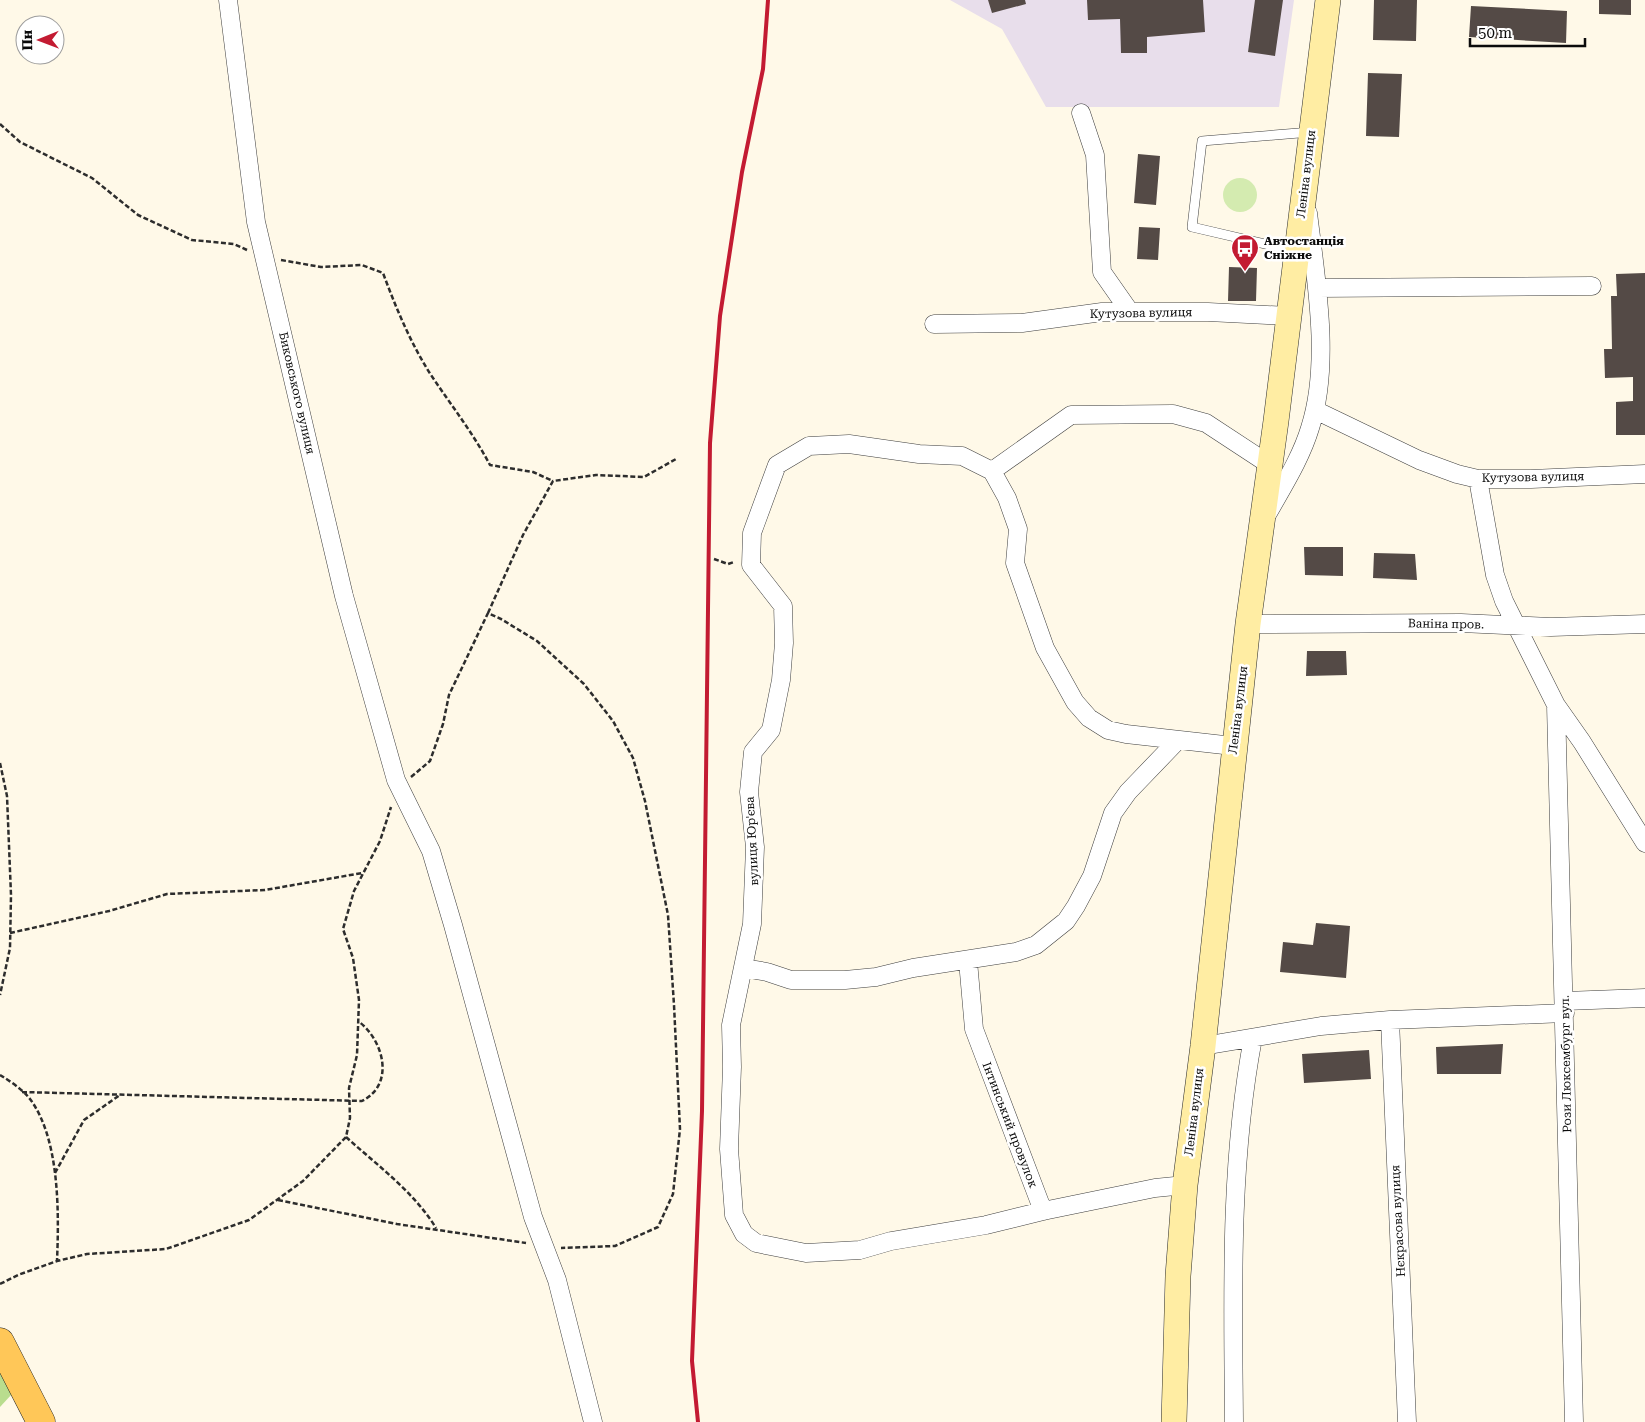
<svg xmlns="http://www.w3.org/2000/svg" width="1645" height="1422" viewBox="0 0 1645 1422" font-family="'Roboto Serif',serif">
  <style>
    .industrial { fill: #e8deeb }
    .green { fill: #d4ebb0 }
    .forest { fill: #b9dd8e }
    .building { fill: #544a46 }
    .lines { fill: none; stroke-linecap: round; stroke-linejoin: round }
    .lane-casing { stroke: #3e3e3e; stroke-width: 10 }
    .street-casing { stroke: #3e3e3e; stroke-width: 19 }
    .secondary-casing { stroke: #2d2d2d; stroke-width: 26 }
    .primary-casing { stroke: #1c1c1c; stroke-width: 29 }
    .path { stroke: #2d2d2d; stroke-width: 2.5; stroke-dasharray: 5 2.5; stroke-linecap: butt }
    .lane { stroke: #fff; stroke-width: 9 }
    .street { stroke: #fff; stroke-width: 18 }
    .secondary { stroke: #ffeda3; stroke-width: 25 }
    .primary { stroke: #ffc758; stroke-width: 28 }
    .rail { stroke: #c31b32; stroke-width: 4 }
    .labels { text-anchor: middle; stroke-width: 5; stroke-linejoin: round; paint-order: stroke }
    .street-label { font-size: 12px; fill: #0b0b0b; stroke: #fff }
    .poi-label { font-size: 12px; font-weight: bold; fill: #0b0b0b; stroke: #fff; text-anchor: start }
  </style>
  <rect width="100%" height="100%" fill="#fff9e8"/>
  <!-- industrial -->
  <path class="industrial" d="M950,0H1294L1279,107H1046L1002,29Z"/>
  <!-- green -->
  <path class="green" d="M1223 195a17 17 0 1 1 34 0a17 17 0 1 1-34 0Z"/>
  <!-- forest -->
  <path class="forest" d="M0,1373L12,1394L0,1407Z"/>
  <!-- building -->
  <path class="building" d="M988,0H1025L1026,4L992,13Z
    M1087,0H1203L1205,32L1147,37V53H1121L1120,19L1088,20Z
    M1255,0H1283L1275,56L1248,52Z
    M1374,0H1417L1416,41L1373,40Z
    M1599,0H1631V15L1599,14Z
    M1471,6L1567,11L1566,43L1469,37Z
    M1368,73L1402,74L1399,137L1366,136Z
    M1138,154L1160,156L1156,205L1134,203Z
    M1139,227L1160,228L1158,260L1137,259Z
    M1229,267L1257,268L1256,301H1228Z
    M1645,273V435H1616V402L1633,401V377L1605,378L1604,349H1612L1611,296H1617L1616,274Z
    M1304,547H1343V576L1305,575Z
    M1374,553L1415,554L1417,580L1373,578Z
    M1307,651H1346L1347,675L1306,676Z
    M1316,923L1350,926L1346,978L1280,972L1283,942L1313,945Z
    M1503,1044L1501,1074H1437L1436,1047Z
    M1369,1050L1371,1079L1304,1083L1302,1054Z"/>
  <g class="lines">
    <!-- lane casing -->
    <g class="lane-casing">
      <path id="lane" d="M1295,251L1192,227L1202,141L1311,132"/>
    </g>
    <!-- street casing -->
    <g class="street-casing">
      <path id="street" d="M228,0L256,222L344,596L396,780L431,851L453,925L533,1217L557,1280L593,1422
        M1081,113L1095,155L1102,272L1130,312
        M1317,288L1592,286
        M934,324L1022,323L1102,312H1208L1289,316
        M1315,410L1419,460L1457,474L1478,479H1531L1645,474
        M992,471L1071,415L1173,414L1206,423L1270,465
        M1478,479L1495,575L1504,601L1556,705L1582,742L1645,843
        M1268,513C1283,486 1301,458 1310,428C1331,363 1316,280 1308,213
        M1248,624L1461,623L1551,627L1645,624
        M1556,705L1574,1422
        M968,961L974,1029L1043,1211L986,1225L891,1241L860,1250L806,1253L756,1243L744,1234L734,1215L729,1149L732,1067L731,1025L752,924L755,847L749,792L753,752L771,730L781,680L784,643L783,606L751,565L752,533L777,465L809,446L849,444L919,454L962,456L992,471L1007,498L1018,529L1015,563L1045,648L1075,702L1089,718L1108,730L1126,734L1233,746
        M744,968L767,972L791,980H845L876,977L913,968L1016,952L1036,945L1066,921L1076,906L1092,876L1113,813L1128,792L1177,741
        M1565,1001L1645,998
        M1390,1020L1407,1422
        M1203,1046L1321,1026L1390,1020L1565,1013
        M1043,1211L1155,1188L1185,1185
        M1234,1422C1233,1294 1229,1165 1253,1038"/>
    </g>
    <!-- secondary casing -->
    <g class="secondary-casing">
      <path id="secondary" d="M1174,1422L1178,1276L1185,1185L1203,1046L1248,624L1276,421L1328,0"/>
    </g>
    <!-- primary casing -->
    <g class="primary-casing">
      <path id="primary" d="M0,1342L41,1422"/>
    </g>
    <!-- path -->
    <path class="path" d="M0,124L20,142L92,178L138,215L192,240L234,244L247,250
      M281,260L321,267L362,265L383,273C396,308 411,344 431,375C451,405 473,433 490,465L533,472L553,481
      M714,559L728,564L734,562
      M488,613L523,535L553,481L596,475L644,477L676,459
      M0,763L7,796L11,895L10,948L0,995
      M411,777L430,761L443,724L449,695L488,613L501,619L537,641L584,684L613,721L633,758L645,801L668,915L674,1005L680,1129L673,1194L658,1227L615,1246L561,1248
      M10,933L109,911L167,894L265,890L362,873
      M0,1075C10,1081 22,1089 30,1099C60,1139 59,1214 57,1261
      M22,1092L362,1101C396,1084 383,1039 358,1021
      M346,1137C377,1165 414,1192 436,1228
      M55,1173L84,1120L120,1095
      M278,1200L397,1224L526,1243
      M0,1284L18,1275L57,1261L87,1254L166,1249L249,1220L303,1181L346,1137L350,1118L349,1088L357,1055L359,1000L353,958L343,929L354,891L380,841L391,807"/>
    <!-- lane -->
    <use href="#lane" class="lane"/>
    <!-- street -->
    <use href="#street" class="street"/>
    <!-- secondary -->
    <use href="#secondary" class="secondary"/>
    <!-- primary -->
    <use href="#primary" class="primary"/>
    <!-- rail -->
    <path class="rail" d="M698,1422L692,1361L702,1111L710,443L720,316L742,172L763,69L768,0"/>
  </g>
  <!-- icons -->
  <defs>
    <g id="bus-pin" transform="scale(1.4375)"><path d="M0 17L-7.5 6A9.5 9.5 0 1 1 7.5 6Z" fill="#c31b32" stroke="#fff"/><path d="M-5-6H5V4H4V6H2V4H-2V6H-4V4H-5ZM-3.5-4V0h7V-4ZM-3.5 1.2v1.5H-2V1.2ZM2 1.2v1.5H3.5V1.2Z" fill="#fff"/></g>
  </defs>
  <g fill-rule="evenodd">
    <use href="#bus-pin" x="1245" y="248"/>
  </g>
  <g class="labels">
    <!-- street labels -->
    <g class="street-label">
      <text transform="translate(1306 174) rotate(-83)" y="4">Леніна вулиця</text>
      <text transform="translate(1141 313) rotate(-1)" y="4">Кутузова вулиця</text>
      <text transform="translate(297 393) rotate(77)" y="4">Биковського вулиця</text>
      <text transform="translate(1533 477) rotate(-1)" y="4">Кутузова вулиця</text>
      <text transform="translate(1446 624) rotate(1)" y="4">Ваніна пров.</text>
      <text transform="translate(1238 710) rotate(-83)" y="4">Леніна вулиця</text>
      <text transform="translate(752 841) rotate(-93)" y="4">вулиця Юр'єва</text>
      <text transform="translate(1566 1064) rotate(-91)" y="4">Рози Люксембург вул.</text>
      <text transform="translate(1194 1112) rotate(-83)" y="4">Леніна вулиця</text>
      <text transform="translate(1010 1125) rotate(69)" y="4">Інтинський провулок</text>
      <text transform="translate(1398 1221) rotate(-93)" y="4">Нєкрасова вулиця</text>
    </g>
    <!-- poi labels -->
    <g class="poi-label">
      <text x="1264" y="245">Автостанція<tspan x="1264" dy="14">Сніжне</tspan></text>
    </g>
  </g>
  <!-- north arrow -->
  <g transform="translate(40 40) rotate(269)"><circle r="24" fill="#ffffff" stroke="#9d9d9d"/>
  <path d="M0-4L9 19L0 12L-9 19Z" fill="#c31b32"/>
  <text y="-8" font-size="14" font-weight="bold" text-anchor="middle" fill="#0b0b0b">Пн</text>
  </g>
  <!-- scale -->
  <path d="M1470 38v8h115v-8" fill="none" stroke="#0b0b0b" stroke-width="2.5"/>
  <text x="1478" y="38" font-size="15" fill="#0b0b0b" stroke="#ffffff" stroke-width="4" paint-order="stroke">50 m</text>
</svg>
